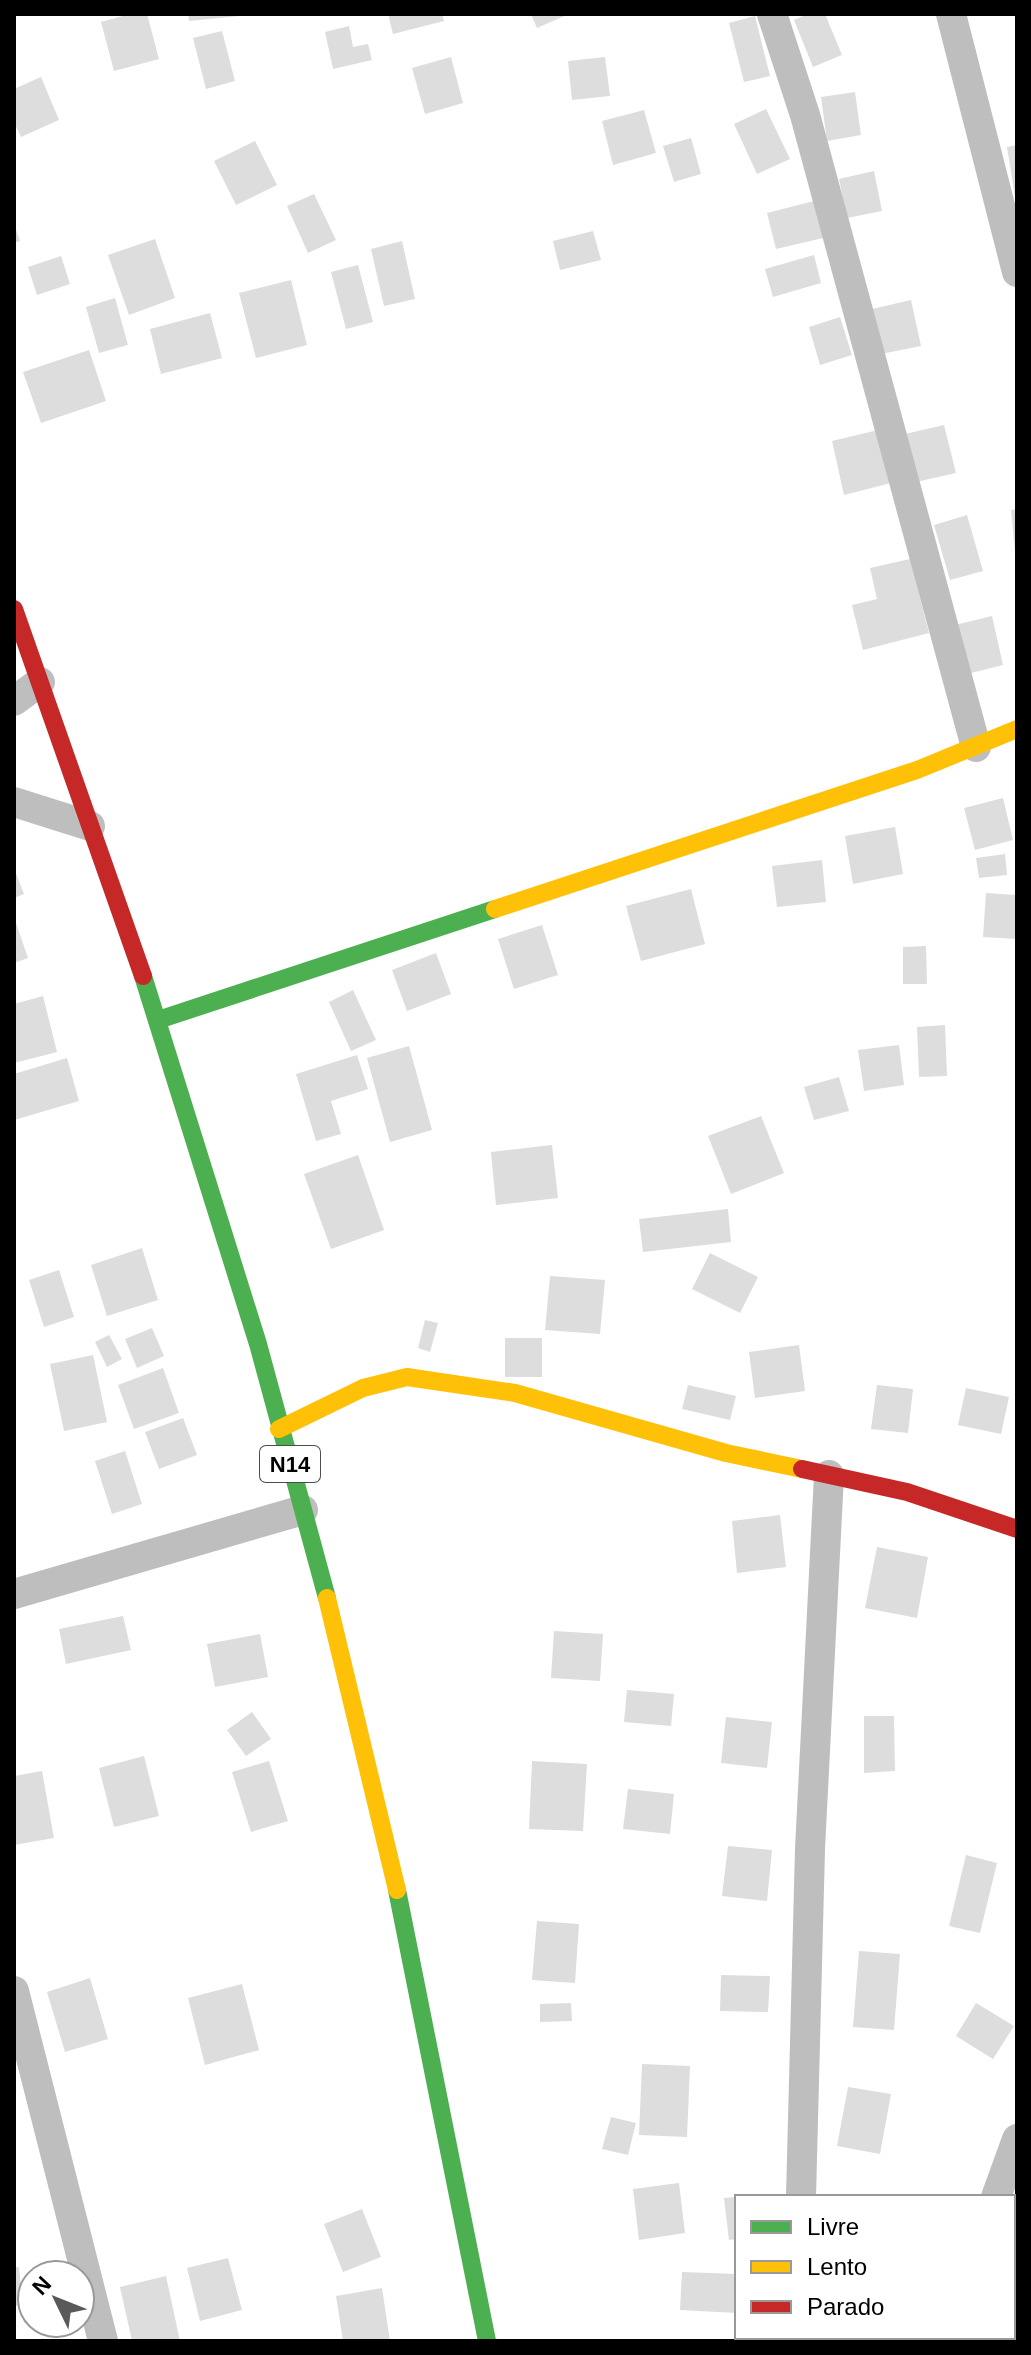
<svg xmlns="http://www.w3.org/2000/svg" width="1031" height="2355" viewBox="0 0 1031 2355" font-family="Helvetica,sans-serif">
  <style>
    .building { fill: #ddd }
    .lines { fill: none; stroke-linecap: round; stroke-linejoin: round }
    .street { stroke: #bebebe; stroke-width: 30 }
    .fast { stroke: #4caf50; stroke-width: 18 }
    .slow { stroke: #ffc107; stroke-width: 18 }
    .jam { stroke: #c62828; stroke-width: 18 }
    .labels { text-anchor: middle; stroke-width: 7; stroke-linejoin: round; paint-order: stroke }
    .shield { fill: #fff; stroke: #4c4c4c; stroke-width: 2 }
    .shield-label { font-size: 22px; font-weight: bold; fill: #000 }
  </style>
  <rect width="100%" height="100%" fill="#fff"/>
  <!-- building -->
  <path class="building" d="M130,14H147L159,59L114,71L101,22Z
    M188,14H240V16L189,21Z
    M388,14H442L444,21L393,34Z
    M531,14H569L537,28Z
    M808,14H825L842,55L813,67L794,20Z
    M755,16L770,76L744,82L729,23Z
    M349,26L353,47L368,44L372,60L333,69L325,32Z
    M222,31L235,81L206,89L193,38Z
    M451,57L463,103L425,114L412,68Z
    M605,57L610,96L572,100L568,61Z
    M41,77L59,120L21,137L14,122V89Z
    M855,92L861,135L827,141L821,97Z
    M766,109L790,159L757,174L734,124Z
    M644,110L656,153L613,165L602,121Z
    M691,138L701,174L674,182L663,146Z
    M255,141L277,185L236,205L214,161Z
    M1017,145V197H1015L1007,147Z
    M874,171L882,211L847,218L839,179Z
    M314,194L336,240L308,253L287,206Z
    M814,201L823,238L776,249L767,213Z
    M14,224L20,241L14,243Z
    M593,231L601,260L560,270L553,241Z
    M155,239L175,298L129,315L108,255Z
    M402,241L415,299L384,306L371,249Z
    M814,255L821,283L773,297L765,269Z
    M61,256L70,284L37,295L28,267Z
    M358,265L373,322L346,329L331,272Z
    M291,280L307,345L256,358L239,293Z
    M115,298L128,345L99,353L86,307Z
    M911,300L921,346L881,354L872,309Z
    M210,313L222,358L161,374L150,329Z
    M840,317L852,355L820,365L809,327Z
    M89,350L106,401L41,423L23,372Z
    M944,425L956,473L916,482L905,434Z
    M878,430L891,483L844,495L832,441Z
    M1017,509V550L1015,551L1011,510Z
    M967,515L983,571L950,580L934,525Z
    M910,559L929,633L863,650L852,605L877,599L870,568Z
    M992,616L1003,665L967,674L955,625Z
    M1003,798L1013,840L975,850L964,808Z
    M895,827L903,874L853,884L845,836Z
    M1005,854L1007,875L979,878L976,858Z
    M822,860L826,902L777,907L772,866Z
    M14,868L24,894L14,898Z
    M691,889L705,944L641,961L626,906Z
    M986,893L1017,895V939L983,937Z
    M14,917L28,958L14,963Z
    M542,925L558,975L514,989L498,939Z
    M926,946L927,984H903V947Z
    M436,953L451,994L407,1011L392,970Z
    M353,990L376,1040L351,1051L329,1002Z
    M43,996L57,1052L14,1063V1004Z
    M945,1025L947,1076L919,1077L917,1027Z
    M899,1045L904,1085L864,1091L858,1050Z
    M409,1046L432,1130L390,1142L367,1058Z
    M357,1055L368,1089L331,1101L341,1134L316,1141L296,1074Z
    M67,1058L79,1101L14,1120V1074Z
    M839,1077L849,1111L814,1120L804,1087Z
    M761,1116L784,1173L731,1194L708,1136Z
    M552,1145L558,1198L496,1205L491,1152Z
    M358,1155L384,1230L331,1249L304,1174Z
    M728,1209L731,1242L643,1252L639,1219Z
    M142,1248L158,1300L107,1316L91,1265Z
    M710,1253L758,1277L740,1313L692,1289Z
    M59,1270L74,1317L44,1327L29,1280Z
    M550,1276L605,1280L600,1334L545,1330Z
    M425,1320L438,1323L430,1352L418,1348Z
    M152,1328L164,1356L137,1368L125,1339Z
    M109,1335L122,1359L107,1367L95,1342Z
    M505,1338H542V1377H505Z
    M799,1345L805,1391L755,1398L749,1352Z
    M93,1355L107,1422L64,1431L50,1364Z
    M163,1368L179,1413L134,1429L118,1385Z
    M688,1385L736,1396L730,1420L682,1409Z
    M877,1385L913,1389L908,1433L871,1429Z
    M966,1388L1009,1397L1001,1434L958,1425Z
    M183,1418L197,1455L159,1469L145,1432Z
    M125,1451L142,1504L112,1514L95,1461Z
    M780,1515L786,1567L737,1573L732,1521Z
    M877,1547L928,1557L917,1618L865,1608Z
    M123,1616L131,1650L66,1664L59,1629Z
    M554,1631L603,1634L600,1681L551,1678Z
    M260,1634L268,1677L215,1687L207,1644Z
    M627,1690L674,1694L671,1726L624,1722Z
    M252,1712L271,1739L246,1756L227,1730Z
    M864,1716H894L895,1771L864,1773Z
    M726,1717L772,1722L767,1768L721,1763Z
    M144,1756L159,1816L114,1827L99,1768Z
    M269,1761L288,1821L251,1832L232,1772Z
    M532,1761L587,1764L583,1831L529,1829Z
    M42,1771L54,1838L14,1845V1776Z
    M628,1789L674,1794L670,1834L623,1829Z
    M728,1846L772,1850L767,1901L722,1896Z
    M966,1855L997,1863L980,1933L949,1926Z
    M537,1921L579,1924L575,1983L532,1980Z
    M859,1951L900,1954L894,2030L853,2027Z
    M721,1975L770,1976L768,2012L720,2011Z
    M90,1978L108,2039L65,2052L47,1992Z
    M242,1984L259,2050L205,2065L188,1998Z
    M571,2003L572,2021L540,2022V2004Z
    M976,2003L1014,2026L993,2059L956,2036Z
    M642,2064L690,2066L687,2137L639,2135Z
    M848,2087L891,2094L880,2154L837,2146Z
    M611,2117L636,2123L628,2155L602,2149Z
    M679,2183L685,2233L639,2240L633,2189Z
    M737,2197V2239L729,2240L724,2198Z
    M362,2209L381,2257L343,2272L324,2224Z
    M228,2258L242,2310L200,2321L187,2268Z
    M14,2267H19L23,2305L14,2306Z
    M682,2272L737,2274V2313L680,2310Z
    M166,2276L180,2341H132L120,2287Z
    M1013,2280L1017,2282V2334L1013,2332Z
    M382,2288L390,2341H343L336,2296Z
    M904,2337H935V2341H904Z"/>
  <g class="lines">
    <!-- street -->
    <path class="street" d="M772,14L805,115L976,747
      M951,14L1017,272
      M14,701L40,682
      M14,802L90,826
      M14,1594L303,1510
      M14,1991L103,2341
      M801,2197L810,1849L829,1475
      M996,2197L1017,2139
      M800,2337V2341
      M952,2341L953,2337"/>
    <!-- fast -->
    <path class="fast" d="M143,976L258,1344L327,1598
      M158,1020L495,909
      M397,1890L487,2341"/>
    <!-- slow -->
    <path class="slow" d="M495,909L917,770L1017,729
      M279,1429L363,1388L407,1377L515,1393L726,1453L802,1469
      M327,1598L397,1890"/>
    <!-- jam -->
    <path class="jam" d="M14,609L143,976
      M802,1469L907,1492L1017,1529"/>
  </g>
  <g class="labels">
    <!-- shield labels -->
    <rect class="shield" x="260" y="1446" width="60" height="36" rx="6"/>
    <g class="shield-label">
      <text x="290" y="1472">N14</text>
    </g>
  </g>
  <!-- border -->
  <rect width="1031" height="2355" fill="none" stroke="#000000" stroke-width="32"/>
  <!-- legend -->
  <rect x="735" y="2195" width="280" height="144" fill="#ffffff" stroke="#999999" stroke-width="2"/>
  <rect x="751" y="2221" width="40" height="12" fill="#4caf50" stroke="#999999" stroke-width="2"/>
  <text x="807" y="2235" font-size="24" fill="#000000">Livre</text>
  <rect x="751" y="2261" width="40" height="12" fill="#ffc107" stroke="#999999" stroke-width="2"/>
  <text x="807" y="2275" font-size="24" fill="#000000">Lento</text>
  <rect x="751" y="2301" width="40" height="12" fill="#c62828" stroke="#999999" stroke-width="2"/>
  <text x="807" y="2315" font-size="24" fill="#000000">Parado</text>
  <!-- north arrow -->
  <g transform="translate(56 2299) rotate(313)"><circle r="38" fill="#ffffff" stroke="#999999" stroke-width="2"/>
  <path d="M0-6L14 30L0 20L-14 30Z" fill="#595959"/>
  <text y="-12" font-size="22" font-weight="bold" text-anchor="middle" fill="#000000">N</text>
  </g>
</svg>
